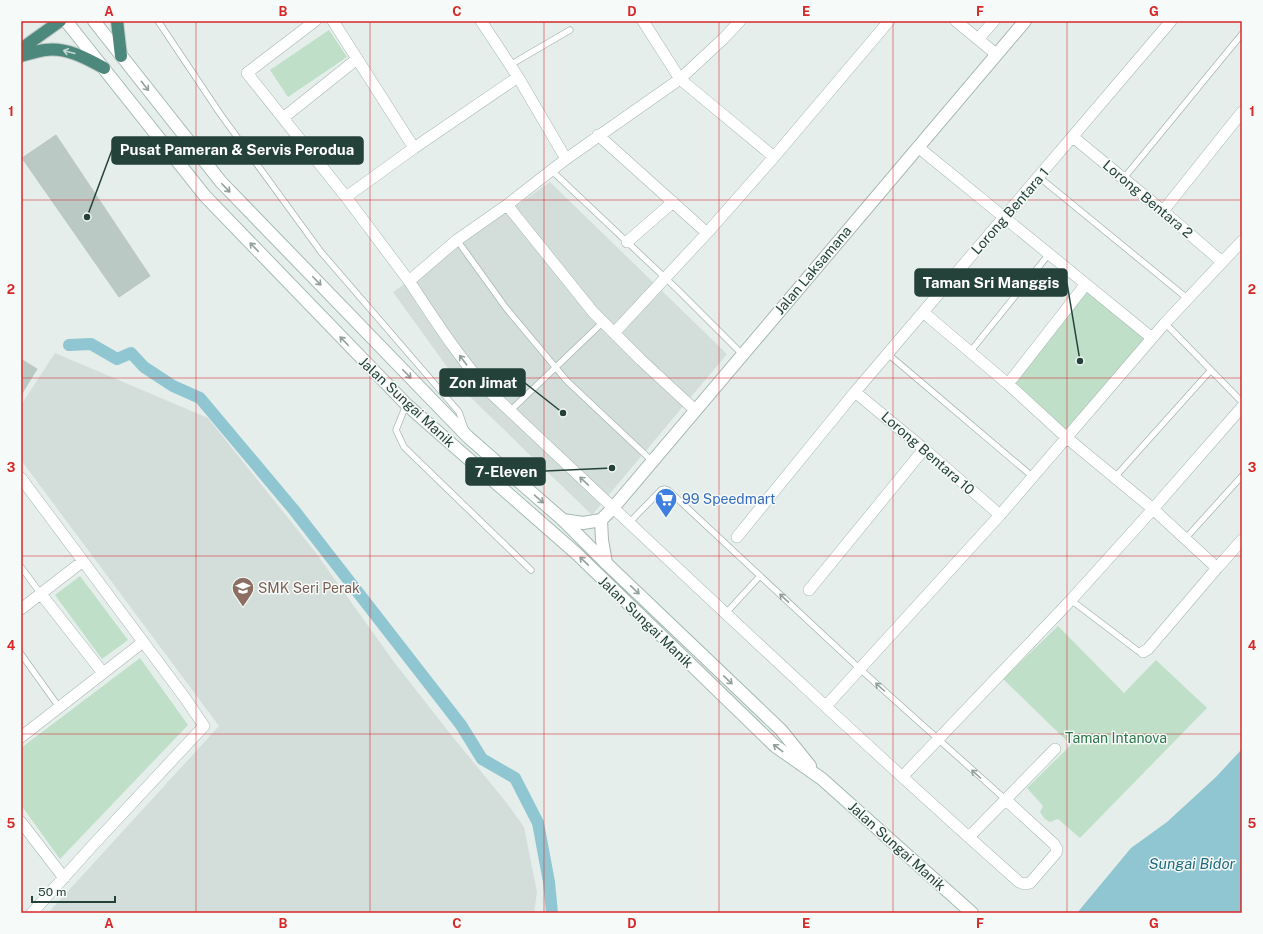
<svg xmlns="http://www.w3.org/2000/svg" width="1263" height="934" viewBox="0 0 1263 934" font-family="'Public Sans',sans-serif">
  <style>
    .built { fill: #d3deda }
    .green { fill: #bfdfc8 }
    .water { fill: #8fc6d2 }
    .lines { fill: none; stroke-linecap: round; stroke-linejoin: round }
    .canal { stroke: #8fc6d2; stroke-width: 12 }
    .building { fill: #bbc9c4; stroke: #b8c8c2 }
    .service-casing { stroke: #a7b7b2; stroke-width: 7 }
    .minor-casing { stroke: #a7b7b2; stroke-width: 12 }
    .tertiary-casing { stroke: #a7b7b2; stroke-width: 14 }
    .secondary-casing { stroke: #a4bab3; stroke-width: 14 }
    .trunk-casing { stroke: #c2cac8; stroke-width: 14 }
    .service { stroke: #fff; stroke-width: 5.5 }
    .minor { stroke: #fff; stroke-width: 11 }
    .tertiary { stroke: #fff; stroke-width: 12 }
    .secondary { stroke: #fff; stroke-width: 12 }
    .trunk { stroke: #4d887c; stroke-width: 12 }
    .oneway { stroke: #c3d8d3 }
    .oneway2 { stroke: #92a09c }
    .grid { fill: none; stroke: #d62828; stroke-width: 1; stroke-opacity: 0.55 }
    .labels { text-anchor: middle; stroke-width: 3; stroke-linejoin: round; paint-order: stroke }
    .street-label { font-size: 14px; fill: #24413a; stroke: #f6faf8 }
    .shop-label { font-size: 14px; fill: #366cbe; stroke: #f6faf8; text-anchor: start }
    .education-label { font-size: 14px; fill: #785e54; stroke: #f6faf8; text-anchor: start }
    .park-label { font-size: 14px; fill: #2e774c; stroke: #f6faf8 }
    .water-label { font-size: 15px; font-style: italic; fill: #1e6b7d; stroke: #f6faf8 }
    .leader { fill: none; stroke: #24413a; stroke-width: 1.5 }
    .callout-dot { fill: #24413a; stroke: #f6faf8; stroke-width: 1.5 }
    .callout { fill: #24413a; stroke: #24413a; stroke-width: 1.5 }
    .callout-label { font-size: 15px; text-anchor: middle; font-weight: bold; fill: #fff }
    .neatline { fill: none; stroke: #d62828; stroke-width: 1.5 }
    .grid-label { font-size: 13px; text-anchor: middle; font-weight: bold; fill: #d62828 }
  </style>
  <rect width="100%" height="100%" fill="#e5eeeb"/>
  <!-- built -->
  <path class="built" d="M550,182L727,354L592,515L465,392L393,292Z
    M55,353L208,418L316,553L394,662L452,736L506,802L524,827L537,892L534,913H48L219,726L21,460V405Z"/>
  <!-- green -->
  <path class="green" d="M329,30L347,57L288,97L270,70Z
    M1087,289L1147,338L1067,433L1014,383Z
    M80,576L128,640L102,659L55,595Z
    M1058,626L1124,693L1156,660L1207,708L1080,838L1058,819L1050,822L1045,819L1040,812L1043,806L1027,788L1071,745L1003,679Z
    M140,658L188,725L60,859L21,805V748Z"/>
  <!-- water -->
  <path class="water" d="M1242,749V913H1077L1131,848L1167,822L1216,777Z"/>
  <g class="lines">
    <!-- canal -->
    <path class="canal" d="M69,345L91,344L117,359L131,353L144,367L173,386L200,398L294,510L461,725L482,759L515,778L538,823L549,882L552,913"/>
  </g>
  <!-- building -->
  <path class="building" d="M56,135L150,276L119,297L22,158Z
    M21,359L37,369L21,395Z"/>
  <g class="lines">
    <!-- service casing -->
    <g class="service-casing">
      <path id="service" d="M158,21L221,115L321,252L459,412L465,429
        M510,65L570,30
        M551,170L678,290L742,354
        M1039,177L1188,299
        M1124,178L1242,34
        M457,240L506,308L567,381L652,461
        M1165,323L1242,402
        M970,352L1049,254
        M888,354L1033,477
        M406,405L396,430L404,447L531,570
        M510,411L603,322
        M1115,477L1211,370
        M629,523L661,490L665,489L668,490L860,669L1005,799
        M1185,539L1242,476
        M21,567L41,594
        M1071,600L1138,651L1143,652
        M726,613L760,576
        M21,654L59,707"/>
    </g>
    <!-- minor casing -->
    <g class="minor-casing">
      <path id="minor" d="M315,21L247,73L346,197L409,281L457,240L507,205L566,159L680,79L723,39L740,21
        M333,21L414,148
        M481,21L518,77L566,159
        M643,21L680,79L774,157
        M956,21L996,54
        M978,39L994,21
        M283,118L357,59
        M598,135L707,233
        M1073,137L1163,211L1222,262
        M918,147L1152,338
        M346,197L414,148L518,77
        M507,205L593,312L641,360L695,410
        M1163,211L1242,112
        M627,242L673,202
        M409,281C435,320 460,360 492,394C667,558 840,723 1019,882L1024,884L1030,883L1056,853L1057,849L1054,844L1005,799
        M923,312L1008,384L1067,438L1153,509L1217,568L1148,649L1143,652
        M614,333L707,233L774,157L889,21
        M1008,384L1086,284
        M855,392L924,449L1000,515
        M21,478L185,698L204,726L93,845L32,913
        M737,537L855,392L1171,21
        M1217,568L1242,540
        M809,590L924,449
        M41,594L103,673
        M21,609L83,561
        M826,706L1000,515L1165,323L1242,241
        M21,737L143,642
        M903,776L1071,600L1153,509L1242,407
        M21,822L64,878
        M969,837L1055,749"/>
    </g>
    <!-- tertiary casing -->
    <g class="tertiary-casing">
      <path id="tertiary" d="M563,520L583,523L601,520L613,508L1025,21
        M601,520L602,540L606,563"/>
    </g>
    <!-- secondary casing -->
    <g class="secondary-casing">
      <path id="secondary" d="M66,21L205,196L407,405L577,554L775,746L822,779L972,913
        M94,21L221,182L468,437L563,520L606,563L781,730L810,766"/>
    </g>
    <!-- trunk casing -->
    <g class="trunk-casing">
      <path id="trunk" d="M117,21L121,56
        M21,49L60,21
        M21,56C29,54 37,51 45,50C66,47 86,58 104,68"/>
    </g>
    <!-- service -->
    <use href="#service" class="service"/>
    <!-- minor -->
    <use href="#minor" class="minor"/>
    <!-- tertiary -->
    <use href="#tertiary" class="tertiary"/>
    <!-- secondary -->
    <use href="#secondary" class="secondary"/>
    <!-- trunk -->
    <use href="#trunk" class="trunk"/>
  </g>
  <!-- one-way arrows -->
  <defs><path id="oneway-shaft" d="M-6 0H5M1.5-3L5.5 0L1.5 3" fill="none" stroke-width="1.6" stroke-linecap="round" stroke-linejoin="round"/></defs>
  <use class="oneway" href="#oneway-shaft" transform="translate(69 52) rotate(-165)"/>
  <g class="oneway2">
    <use href="#oneway-shaft" transform="translate(145 86) rotate(52)"/>
    <use href="#oneway-shaft" transform="translate(226 188) rotate(46)"/>
    <use href="#oneway-shaft" transform="translate(254 247) rotate(-134)"/>
    <use href="#oneway-shaft" transform="translate(317 281) rotate(46)"/>
    <use href="#oneway-shaft" transform="translate(344 341) rotate(-134)"/>
    <use href="#oneway-shaft" transform="translate(463 360) rotate(-127)"/>
    <use href="#oneway-shaft" transform="translate(407 374) rotate(46)"/>
    <use href="#oneway-shaft" transform="translate(584 481) rotate(-137)"/>
    <use href="#oneway-shaft" transform="translate(539 499) rotate(41)"/>
    <use href="#oneway-shaft" transform="translate(584 561) rotate(-136)"/>
    <use href="#oneway-shaft" transform="translate(635 590) rotate(44)"/>
    <use href="#oneway-shaft" transform="translate(784 598) rotate(-137)"/>
    <use href="#oneway-shaft" transform="translate(728 680) rotate(44)"/>
    <use href="#oneway-shaft" transform="translate(880 687) rotate(-138)"/>
    <use href="#oneway-shaft" transform="translate(778 748) rotate(-143)"/>
    <use href="#oneway-shaft" transform="translate(976 774) rotate(-138)"/>
  </g>
  <!-- grid -->
  <path class="grid" d="M196,21V913M370,21V913M544,21V913M719,21V913M893,21V913M1067,21V913M21,200H1242M21,378H1242M21,556H1242M21,734H1242"/>
  <!-- icons -->
  <defs>
    <g id="supermarket-pin" transform="scale(1.15)"><path d="M0 17L-7.5 6A9.5 9.5 0 1 1 7.5 6Z" fill="#3f7fe0" stroke="#f6faf8"/><path d="M-6-5.5h2.5l.6 2H6L4.5 2H-2.5L-4.4-4H-6ZM-1.5 3.2a1.3 1.3 0 1 0 .1 0ZM3 3.2a1.3 1.3 0 1 0 .1 0Z" fill="#fff"/></g>
    <g id="school-pin" transform="scale(1.15)"><path d="M0 17L-7.5 6A9.5 9.5 0 1 1 7.5 6Z" fill="#8d6e63" stroke="#f6faf8"/><path d="M0-5L7-2L0 1L-7-2ZM-4 1L0 2.5L4 1V4Q0 6-4 4Z" fill="#fff"/></g>
  </defs>
  <g fill-rule="evenodd">
    <use href="#supermarket-pin" x="666" y="499"/>
    <use href="#school-pin" x="243" y="588"/>
  </g>
  <g class="labels">
    <!-- street labels -->
    <g class="street-label">
      <text transform="translate(1148 199) rotate(40)" y="5">Lorong Bentara 2</text>
      <text transform="translate(1010 211) rotate(-49)" y="5">Lorong Bentara 1</text>
      <text transform="translate(813 270) rotate(-50)" y="5">Jalan Laksamana</text>
      <text transform="translate(407 402) rotate(43)" y="5">Jalan Sungai Manik</text>
      <text transform="translate(928 453) rotate(41)" y="5">Lorong Bentara 10</text>
      <text transform="translate(646 622) rotate(44)" y="5">Jalan Sungai Manik</text>
      <text transform="translate(897 846) rotate(42)" y="5">Jalan Sungai Manik</text>
    </g>
    <!-- shop labels -->
    <g class="shop-label">
      <text x="682" y="504">99 Speedmart</text>
    </g>
    <!-- education labels -->
    <g class="education-label">
      <text x="258" y="593">SMK Seri Perak</text>
    </g>
    <!-- park labels -->
    <g class="park-label">
      <text x="1116" y="743">Taman Intanova</text>
    </g>
    <!-- water labels -->
    <g class="water-label">
      <text x="1192" y="869">Sungai Bidor</text>
    </g>
  </g>
  <!-- callouts -->
  <path class="leader" d="M87 217L112 150M1080 361L1067 283M563 413L525 383M612 468L545 471"/>
  <g class="callout-dot">
    <circle cx="87" cy="217" r="4"/>
    <circle cx="1080" cy="361" r="4"/>
    <circle cx="563" cy="413" r="4"/>
    <circle cx="612" cy="468" r="4"/>
  </g>
  <g class="callout">
    <rect x="112" y="137" width="251" height="27" rx="4"/>
    <rect x="915" y="269" width="152" height="27" rx="4"/>
    <rect x="440" y="369" width="85" height="27" rx="4"/>
    <rect x="466" y="458" width="79" height="27" rx="4"/>
  </g>
  <g class="callout-label">
    <text x="237" y="155">Pusat Pameran &amp; Servis Perodua</text>
    <text x="991" y="288">Taman Sri Manggis</text>
    <text x="483" y="388">Zon Jimat</text>
    <text x="506" y="477">7-Eleven</text>
  </g>
  <!-- border -->
  <rect width="1263" height="934" fill="none" stroke="#f6faf8" stroke-width="44"/>
  <!-- scale -->
  <path d="M32 896v6h83v-6" fill="none" stroke="#24413a" stroke-width="2"/>
  <text x="38" y="896" font-size="12" fill="#24413a" stroke="#f6faf8" stroke-width="3" paint-order="stroke">50 m</text>
  <rect x="22" y="22" width="1219" height="890" class="neatline"/>
  <g class="grid-label">
    <text x="109" y="16">A</text>
    <text x="283" y="16">B</text>
    <text x="457" y="16">C</text>
    <text x="632" y="16">D</text>
    <text x="806" y="16">E</text>
    <text x="980" y="16">F</text>
    <text x="1154" y="16">G</text>
    <text x="11" y="116">1</text>
    <text x="1252" y="116">1</text>
    <text x="11" y="294">2</text>
    <text x="1252" y="294">2</text>
    <text x="11" y="472">3</text>
    <text x="1252" y="472">3</text>
    <text x="11" y="650">4</text>
    <text x="1252" y="650">4</text>
    <text x="11" y="828">5</text>
    <text x="1252" y="828">5</text>
    <text x="109" y="928">A</text>
    <text x="283" y="928">B</text>
    <text x="457" y="928">C</text>
    <text x="632" y="928">D</text>
    <text x="806" y="928">E</text>
    <text x="980" y="928">F</text>
    <text x="1154" y="928">G</text>
  </g>
</svg>
